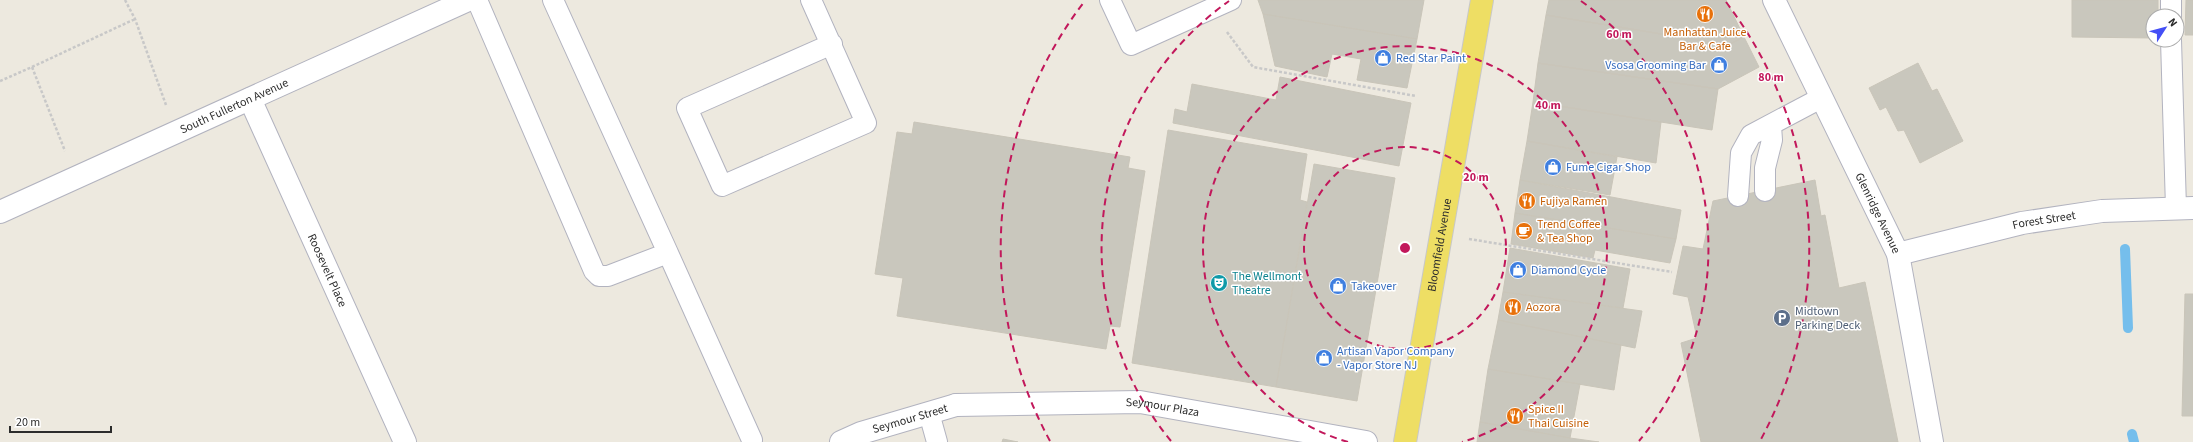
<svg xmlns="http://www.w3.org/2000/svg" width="2193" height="442" viewBox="0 0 2193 442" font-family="'Source Sans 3',sans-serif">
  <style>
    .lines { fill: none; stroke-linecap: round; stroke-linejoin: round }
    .stream { stroke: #75beec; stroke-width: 10 }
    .building { fill: #c9c7bd; stroke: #c9c5b9 }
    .service-casing { stroke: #b2b3bf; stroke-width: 22 }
    .pedestrian-casing { stroke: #b2b3bf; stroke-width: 24 }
    .minor-casing { stroke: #b2b3bf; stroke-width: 24 }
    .tertiary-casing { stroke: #b2b3bf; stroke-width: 24 }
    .primary-casing { stroke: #c8c8c8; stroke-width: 24 }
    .path { stroke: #c8c8c8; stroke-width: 2.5; stroke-dasharray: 3 2; stroke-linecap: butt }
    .service { stroke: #fff; stroke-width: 20 }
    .pedestrian { stroke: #fff; stroke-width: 22 }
    .minor { stroke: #fff; stroke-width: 22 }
    .tertiary { stroke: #fff; stroke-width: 22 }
    .primary { stroke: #eede64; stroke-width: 22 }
    .ring { fill: none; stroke: #c2185b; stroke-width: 2; stroke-dasharray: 7 5 }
    .labels { text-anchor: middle; stroke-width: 3; stroke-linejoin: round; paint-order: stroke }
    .food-label { font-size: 12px; fill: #c56008; stroke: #fff; text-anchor: start }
    .shop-label { font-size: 12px; fill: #366cbe; stroke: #fff; text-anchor: start }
    .street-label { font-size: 12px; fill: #2c2c2c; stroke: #fff }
    .culture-label { font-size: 12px; fill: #0d838f; stroke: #fff; text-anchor: start }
    .service-label { font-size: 12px; fill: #4e5e75; stroke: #fff; text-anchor: start }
    .centre { fill: #c2185b; stroke: #fff; stroke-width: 2 }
    .ring-label { font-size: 12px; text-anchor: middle; font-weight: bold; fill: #c2185b; stroke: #fff; stroke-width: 3; stroke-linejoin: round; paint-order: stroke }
  </style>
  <rect width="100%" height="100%" fill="#ede9df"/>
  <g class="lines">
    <!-- stream -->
    <path class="stream" d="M2125,249L2128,328
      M2132,434L2134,442"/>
  </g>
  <!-- building -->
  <path class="building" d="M1258,0H1424L1417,39L1263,14Z
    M1549,0H1726L1744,37L1728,45L1546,15Z
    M2072,0H2158V16H2153V38L2072,37Z
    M2186,0H2193V35H2185Z
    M1263,14L1417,39L1407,88L1357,80L1361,59L1332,54L1327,77L1275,66Z
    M1546,15L1728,45L1744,37L1759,67L1718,89L1538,63Z
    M1538,63L1718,89L1712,130L1533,102Z
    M1918,63L1932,91L1937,89L1963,141L1920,163L1904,130L1898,131L1886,107L1880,110L1869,88Z
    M1280,77L1411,103L1399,166L1173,123L1175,109L1187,112L1192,84L1276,100Z
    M1533,102L1661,122L1656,163L1527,141Z
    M914,122L1130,157L1128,168L1145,171L1120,327L1110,326L1106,349L897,316L903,278L875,274L897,132L912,134Z
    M1168,130L1307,154L1300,200L1307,202L1276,387L1132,363Z
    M1527,141L1617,157L1610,195L1520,180Z
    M1314,164L1395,178L1357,401L1276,387Z
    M1520,180L1681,210L1676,239L1515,213Z
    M1815,180L1821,216L1825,215L1839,288L1865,282L1898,442H1701L1681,343L1697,338L1688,297L1673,294L1683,246L1703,249L1713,201Z
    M1515,213L1676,239L1670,263L1595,250L1593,258L1511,244Z
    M1510,248L1630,269L1623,308L1503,292Z
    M1503,292L1642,311L1635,348L1498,320Z
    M2185,294H2193V416H2182Z
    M1498,320L1621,345L1614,390L1488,369Z
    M1488,369L1580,384L1570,438L1480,422Z
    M1480,422L1570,438L1599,442H1477Z
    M1003,439L1018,442H1002Z"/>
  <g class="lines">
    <!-- service casing -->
    <g class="service-casing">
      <path id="service" d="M477,0L594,271L599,276H608L668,253L553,0
        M811,0L866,123L722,186L687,108L832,44
        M1110,0L1131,45L1231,0
        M2171,0V16
        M2171,40L2176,208
        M1765,191V168L1772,140L1771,126
        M1738,196L1741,153L1751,135L1821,98
        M668,253L752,440
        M929,413L937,442"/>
    </g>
    <!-- pedestrian casing -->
    <g class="pedestrian-casing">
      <g id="pedestrian">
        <path id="s1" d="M956,405L1140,402L1366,442"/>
      </g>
    </g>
    <!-- minor casing -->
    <g class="minor-casing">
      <g id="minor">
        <path id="s2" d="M250,99L405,442"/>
        <path id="s3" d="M0,212L468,0"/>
        <path id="s4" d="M1898,254L2022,223L2102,211L2193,208"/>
        <path id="s5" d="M841,442L861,433L956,405"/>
      </g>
    </g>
    <!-- tertiary casing -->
    <g class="tertiary-casing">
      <g id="tertiary">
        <path id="s6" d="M1774,0L1898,254L1932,442"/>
      </g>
    </g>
    <!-- primary casing -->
    <g class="primary-casing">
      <g id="primary">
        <path id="s7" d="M1405,442L1482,0"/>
      </g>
    </g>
    <!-- path -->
    <path class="path" d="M125,0L135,19L166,105
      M1227,32L1253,67L1416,96
      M32,67L135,19
      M0,81L32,67L65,151
      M1469,239L1672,272"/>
    <!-- service -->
    <use href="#service" class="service"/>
    <!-- pedestrian -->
    <use href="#pedestrian" class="pedestrian"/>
    <!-- minor -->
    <use href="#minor" class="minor"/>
    <!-- tertiary -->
    <use href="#tertiary" class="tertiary"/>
    <!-- primary -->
    <use href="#primary" class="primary"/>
  </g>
  <!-- distance rings -->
  <g class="ring">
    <circle cx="1405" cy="248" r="101"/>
    <path d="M1348 442A202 202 0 1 1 1462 442"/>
    <path d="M1171 441A303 303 0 0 1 1229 1M1581 1A303 303 0 0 1 1639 441"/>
    <path d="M1050 441A404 404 0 0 1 1084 2M1726 2A404 404 0 0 1 1760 441"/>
  </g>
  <!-- icons -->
  <defs>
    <g id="restaurant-disc" transform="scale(0.9)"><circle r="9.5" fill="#e8710a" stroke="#fff"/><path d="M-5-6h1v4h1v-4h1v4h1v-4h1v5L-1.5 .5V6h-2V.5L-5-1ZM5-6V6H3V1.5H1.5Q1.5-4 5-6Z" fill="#fff"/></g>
    <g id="shop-disc" transform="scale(0.9)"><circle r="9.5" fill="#3f7fe0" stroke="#fff"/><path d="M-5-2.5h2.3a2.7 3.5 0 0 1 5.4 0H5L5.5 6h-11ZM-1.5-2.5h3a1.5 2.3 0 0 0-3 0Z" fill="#fff"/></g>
    <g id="cafe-disc" transform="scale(0.9)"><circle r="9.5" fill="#e8710a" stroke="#fff"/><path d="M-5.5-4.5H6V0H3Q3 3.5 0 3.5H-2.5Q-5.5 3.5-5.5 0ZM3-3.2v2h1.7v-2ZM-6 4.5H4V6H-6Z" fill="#fff"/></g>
    <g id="theatre-disc" transform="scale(0.9)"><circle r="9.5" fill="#0f9aa8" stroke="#fff"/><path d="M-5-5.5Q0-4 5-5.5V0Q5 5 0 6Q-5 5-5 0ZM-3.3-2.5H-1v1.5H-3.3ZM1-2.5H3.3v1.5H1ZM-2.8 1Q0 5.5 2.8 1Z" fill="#fff"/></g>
    <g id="parking-disc" transform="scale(0.9)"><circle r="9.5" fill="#5c6f8a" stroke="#fff"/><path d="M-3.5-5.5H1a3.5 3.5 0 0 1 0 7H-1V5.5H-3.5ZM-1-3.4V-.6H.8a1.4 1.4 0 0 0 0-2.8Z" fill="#fff"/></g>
  </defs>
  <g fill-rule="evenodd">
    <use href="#restaurant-disc" x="1705" y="14"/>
    <use href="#shop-disc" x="1383" y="58"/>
    <use href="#shop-disc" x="1719" y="65"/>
    <use href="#shop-disc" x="1553" y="167"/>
    <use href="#restaurant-disc" x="1527" y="201"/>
    <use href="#cafe-disc" x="1524" y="231"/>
    <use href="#shop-disc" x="1518" y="270"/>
    <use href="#theatre-disc" x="1219" y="283"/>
    <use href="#shop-disc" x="1338" y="286"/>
    <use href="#restaurant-disc" x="1513" y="307"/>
    <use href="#parking-disc" x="1782" y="318"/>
    <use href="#shop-disc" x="1324" y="358"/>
    <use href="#restaurant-disc" x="1515" y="416"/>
  </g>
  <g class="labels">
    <!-- food labels -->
    <g class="food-label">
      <text x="1705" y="36" text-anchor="middle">Manhattan Juice<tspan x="1705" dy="14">Bar &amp; Cafe</tspan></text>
      <text x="1540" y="205">Fujiya Ramen</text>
      <text x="1537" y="228">Trend Coffee<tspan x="1537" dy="14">&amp; Tea Shop</tspan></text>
      <text x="1526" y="311">Aozora</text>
      <text x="1528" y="413">Spice II<tspan x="1528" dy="14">Thai Cuisine</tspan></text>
    </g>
    <!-- shop labels -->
    <g class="shop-label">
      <text x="1396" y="62">Red Star Paint</text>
      <text x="1706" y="69" text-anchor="end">Vsosa Grooming Bar</text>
      <text x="1566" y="171">Fume Cigar Shop</text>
      <text x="1531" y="274">Diamond Cycle</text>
      <text x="1351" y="290">Takeover</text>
      <text x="1337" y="355">Artisan Vapor Company<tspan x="1337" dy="14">- Vapor Store NJ</tspan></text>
    </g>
    <!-- street labels -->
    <g class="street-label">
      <text dy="4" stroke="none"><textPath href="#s3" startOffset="257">South Fullerton Avenue</textPath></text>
      <text dy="4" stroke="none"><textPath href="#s6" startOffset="237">Glenridge Avenue</textPath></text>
      <text dy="4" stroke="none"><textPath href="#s4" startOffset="150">Forest Street</textPath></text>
      <text dy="4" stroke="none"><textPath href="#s7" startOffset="200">Bloomfield Avenue</textPath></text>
      <text dy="4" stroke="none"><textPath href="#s2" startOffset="188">Roosevelt Place</textPath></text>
      <text dy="4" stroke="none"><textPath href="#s1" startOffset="207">Seymour Plaza</textPath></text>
      <text dy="4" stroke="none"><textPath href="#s5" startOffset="73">Seymour Street</textPath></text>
    </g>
    <!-- culture labels -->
    <g class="culture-label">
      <text x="1232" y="280">The Wellmont<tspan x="1232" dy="14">Theatre</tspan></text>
    </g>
    <!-- service labels -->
    <g class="service-label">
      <text x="1795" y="315">Midtown<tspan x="1795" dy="14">Parking Deck</tspan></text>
    </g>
  </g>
  <circle cx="1405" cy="248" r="6" class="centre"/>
  <g class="ring-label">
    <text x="1619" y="38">60 m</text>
    <text x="1771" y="81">80 m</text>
    <text x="1548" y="109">40 m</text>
    <text x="1476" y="181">20 m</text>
  </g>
  <!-- north arrow -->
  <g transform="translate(2165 28) rotate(54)"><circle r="19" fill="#ffffff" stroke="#ababab"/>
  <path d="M0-3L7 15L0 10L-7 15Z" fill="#444ff6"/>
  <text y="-6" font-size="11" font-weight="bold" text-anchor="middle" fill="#2c2c2c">N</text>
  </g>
  <!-- scale -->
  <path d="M10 426v6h101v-6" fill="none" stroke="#2c2c2c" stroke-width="2"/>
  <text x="16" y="426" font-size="12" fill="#2c2c2c" stroke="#ffffff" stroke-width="3" paint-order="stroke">20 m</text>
</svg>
